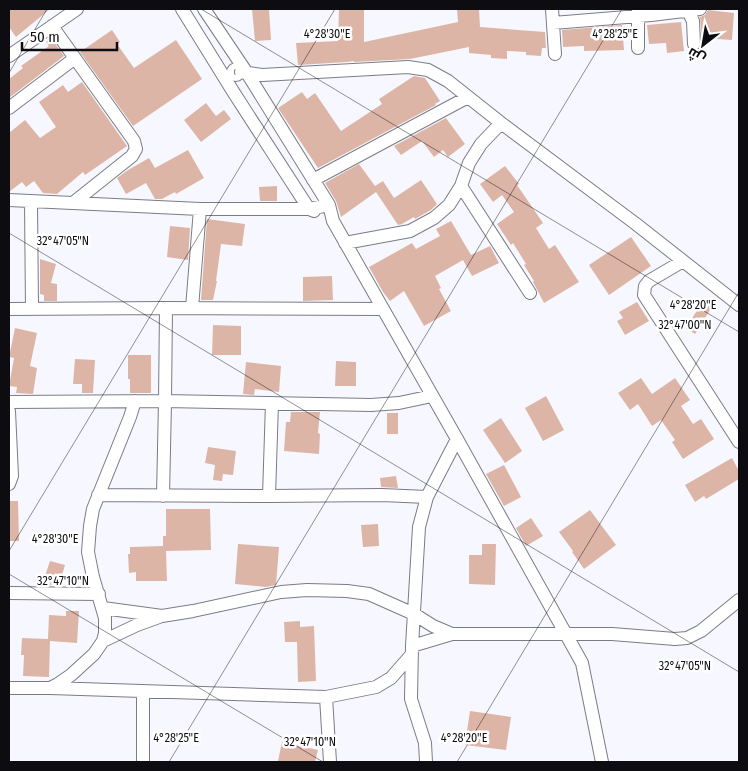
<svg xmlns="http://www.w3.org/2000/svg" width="748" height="771" viewBox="0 0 748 771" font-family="'Fira Sans Condensed',Cairo,sans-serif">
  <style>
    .building { fill: #ddb5a7 }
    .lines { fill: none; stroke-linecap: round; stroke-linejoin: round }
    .street-casing { stroke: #7a7c85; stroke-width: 14 }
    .street { stroke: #fff; stroke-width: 12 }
    .ticks { fill: none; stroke: #0d0d11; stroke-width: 1; stroke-opacity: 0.45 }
    .ticks-label { font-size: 12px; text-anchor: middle; fill: #0d0d11; stroke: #fff; stroke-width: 5; stroke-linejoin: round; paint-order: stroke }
  </style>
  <rect width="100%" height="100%" fill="#f7f8ff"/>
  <!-- building -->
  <path class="building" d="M9,9H50L16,37L9,27Z
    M252,9H269L271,40L255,41Z
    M339,9H364V42L458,22L457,9H479L480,27L545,32L546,48H542L541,56L526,55V52L507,51V59L491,58V55L469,53V47L410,59L354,62V61L347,62L298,65L296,43L338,41Z
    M708,10L734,13L732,40L702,38L700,17L705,15Z
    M681,22L684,51L667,53L666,43L649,44L647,25Z
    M622,25L624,50L584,51V46L563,47L562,30Z
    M112,30L120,42L117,44L134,68L176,40L202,79L133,126L80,52Z
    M51,38L64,56L9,98V79L23,68L21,66L49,46L46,42Z
    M414,76L425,78L440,101L435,104L436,105L318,168L278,108L302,92L307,99L315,93L341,131L382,104L379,99Z
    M82,82L127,146L85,175L83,172L57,194L43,193L34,181L26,187L22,182L9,192V133L25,120L40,138L56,127L39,102L63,85L68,92Z
    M206,103L216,116L224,110L231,119L201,142L184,120Z
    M446,118L465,144L448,157L443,150L434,157L422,141L401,155L394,146Z
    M188,150L204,178L176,194L175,192L162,199H155L146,183L126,194L117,178L128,170L149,158L155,168Z
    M359,164L375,186L383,181L394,198L421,180L437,204L431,210L415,219L414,217L402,224L398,225L376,192L341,217L336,201L325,183Z
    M505,166L519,184L517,185L543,223L536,228L549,249L555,245L579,282L544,303L533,282L534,281L524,265L526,264L513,243L511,245L497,224L514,212L502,195L493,202L480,184Z
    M277,186V201H260L259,187Z
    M207,219L245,224L242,246L221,244L216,281H217L213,300H201Z
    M451,221L471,255L490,246L499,263L472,276L463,260L435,276L441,288L439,289L451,311L424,326L404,291L390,301L383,292L369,267L412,243L416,249L440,236L436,229Z
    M170,226L190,228L188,260L167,257Z
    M631,237L651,266L609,295L589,265Z
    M40,259L56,264L51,283L57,284V301H44V295L40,294Z
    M332,276L333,300L303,301V277Z
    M703,301L712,307L695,334L686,328Z
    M637,302L649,321L625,335L617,321L623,318L619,312Z
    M213,325L241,326V355H212Z
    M15,328L37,333L30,366L37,368L33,394L16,393L17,387L9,386L14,358L9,357Z
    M128,355H151V393H130V379H128Z
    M75,359L95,360L93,393H82V384H73Z
    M336,361L356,362V386H335Z
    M246,362L281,366L279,392L255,389L254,395L243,394Z
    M641,378L652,394L675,378L690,400L681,406L693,424L701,419L714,439L683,459L672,442L675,440L661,420L652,426L638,404L630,410L618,393Z
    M546,396L564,430L543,441L525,408Z
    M291,412H320L318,433L320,434L319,454L284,451L286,422H290Z
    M387,413H398V434H387Z
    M501,418L522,451L505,463L483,430Z
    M208,447L236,451L233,475L223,474L222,481L213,480L215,465L205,463Z
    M732,458L739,471V479L706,499L704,496L695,502L685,485Z
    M504,465L521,497L504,506L486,474Z
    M396,476L398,488L381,487L380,478Z
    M9,501H18L19,541H9Z
    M166,509H210L211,550L166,551L167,581H136V572L129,573L128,554H130V547L163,546V536H166Z
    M590,510L616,545L584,569L572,552L573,551L559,532Z
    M531,518L543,536L526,546L516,528Z
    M378,524L379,546L363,547L361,525Z
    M238,544L279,547L276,585L266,587L235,584Z
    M482,544H496L495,585L469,584V555H482Z
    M50,561L65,565L59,585H42Z
    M66,611H79L77,643L50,641L49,677L23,676L24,655H21L22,638L48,639L49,615L66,616Z
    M300,621V627L314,626L316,681L298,682L297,642H285L284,622Z
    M470,711L511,717L506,750L465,745Z
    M282,742L318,750L315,762H285L278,761Z"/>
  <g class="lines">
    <!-- street casing -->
    <g class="street-casing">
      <path id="street" d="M182,9L234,93L309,209L314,211
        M204,9L247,73L329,205L333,221L457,439L582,663L602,762
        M552,9L555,54
        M687,9L693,21L694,44
        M553,23L651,15L700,9
        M52,26L134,141L136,149L132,156L73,203
        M638,48V9
        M9,56L77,9
        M233 72a3 3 0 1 1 6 0a3 3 0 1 1-6 0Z
        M241,72L262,75L408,67L428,70L448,81L501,123L636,224L739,305
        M9,108L75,58
        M313,180L468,97
        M461,186L530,293
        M9,200L200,209H309L329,205
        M31,201L32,309
        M345,243L410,231L434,218L449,205L461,186L469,163L481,144L501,123
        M683,261L649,281L645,286L644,295L739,442
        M192,308L200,209
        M9,309L166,308L383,309
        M9,402L165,401L371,405L399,403L432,396
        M9,411L12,476L9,484
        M98,495L269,496L382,495L427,497
        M163,496L165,401L166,308
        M269,496L272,403
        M9,593L99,594
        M103,608L162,616L193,611L281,592L307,590L347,591L369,594L414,614L433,626L452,634H612L675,639L687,638L701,631L739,600
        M103,641L137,625L159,617
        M412,646L452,634
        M9,688H50L58,684L71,675L94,654L103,641L105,633V618L93,577L88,552L90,526L93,509L130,417L135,401
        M50,688L326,697L376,687L391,678L412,654
        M326,697L330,762
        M143,762V691
        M426,762L425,743L411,699L412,646L419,527L427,497L457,439"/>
    </g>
    <!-- street -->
    <use href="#street" class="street"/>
  </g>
  <!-- ticks -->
  <path class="ticks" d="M201,9L739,332M9,73L47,9M9,233L739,672M9,551L335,9M9,574L323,762M169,762L622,9M457,762L739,292"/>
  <g class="ticks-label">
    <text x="327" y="38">4°28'30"E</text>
    <text x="615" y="38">4°28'25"E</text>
    <text x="63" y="245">32°47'05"N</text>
    <text x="693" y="309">4°28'20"E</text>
    <text x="685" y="329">32°47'00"N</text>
    <text x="55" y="543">4°28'30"E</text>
    <text x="63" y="585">32°47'10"N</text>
    <text x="685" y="670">32°47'05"N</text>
    <text x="176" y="742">4°28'25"E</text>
    <text x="464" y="742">4°28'20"E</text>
    <text x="310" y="746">32°47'10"N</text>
  </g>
  <!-- border -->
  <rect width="748" height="771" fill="none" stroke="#0d0d11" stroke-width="20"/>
  <!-- north arrow -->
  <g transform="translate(703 45) rotate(211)" stroke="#ffffff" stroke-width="4" paint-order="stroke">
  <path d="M0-4L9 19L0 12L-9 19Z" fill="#0d0d11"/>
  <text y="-8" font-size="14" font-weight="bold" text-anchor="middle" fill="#0d0d11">ش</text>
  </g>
  <!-- scale -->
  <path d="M22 42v8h95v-8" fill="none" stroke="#0d0d11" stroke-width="2.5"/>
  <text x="30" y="42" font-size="15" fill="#0d0d11" stroke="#ffffff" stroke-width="4" paint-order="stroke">50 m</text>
</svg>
